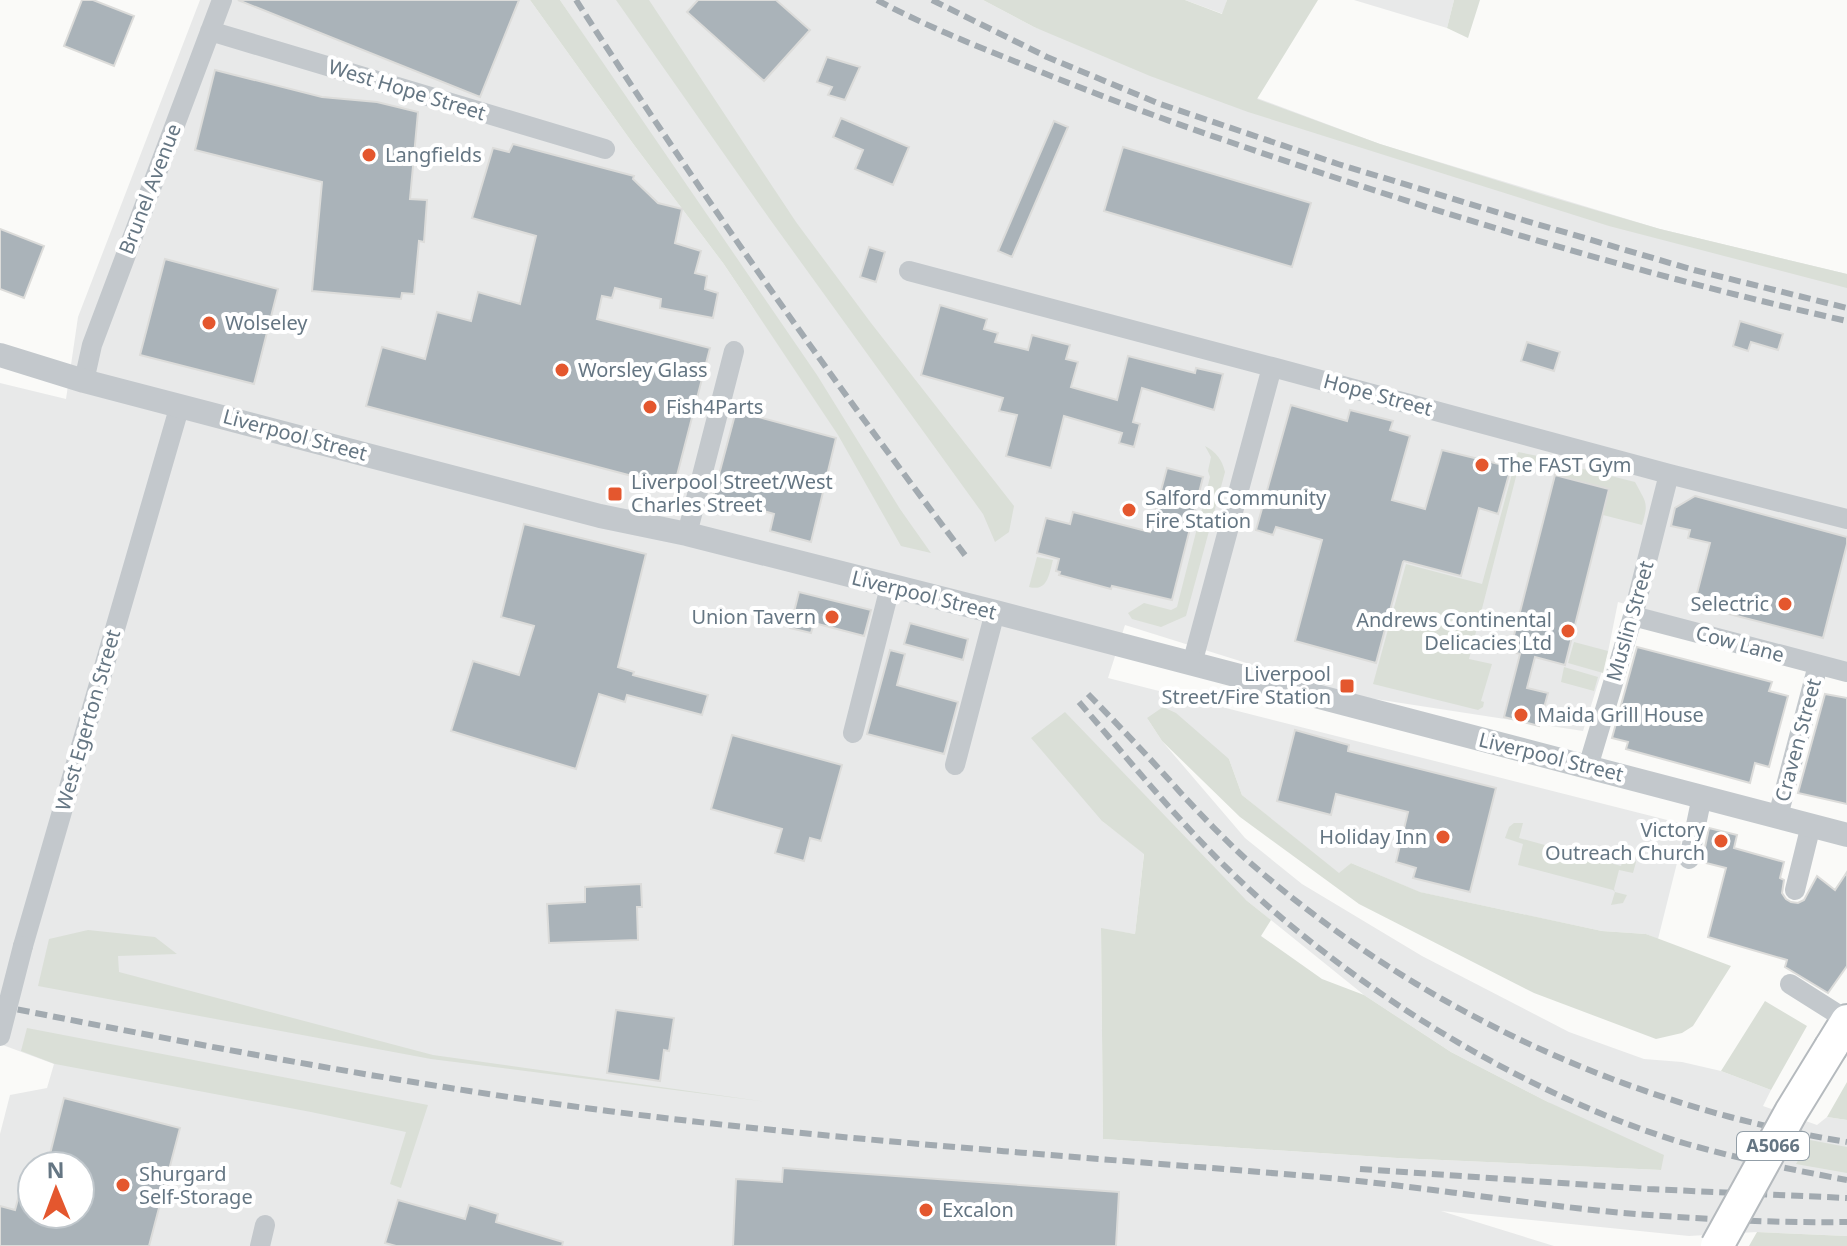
<svg xmlns="http://www.w3.org/2000/svg" width="1847" height="1246" viewBox="0 0 1847 1246" font-family="'Noto Sans',sans-serif">
  <style>
    .built { fill: #e8e9e9; fill-rule: evenodd }
    .green { fill: #dadfd7 }
    .building { fill: #aab3b9; stroke: #dcdcda; stroke-width: 2 }
    .lines { fill: none; stroke-linecap: round; stroke-linejoin: round }
    .primary-casing { stroke: #b5babe; stroke-width: 36 }
    .minor { stroke: #c3c8cc; stroke-width: 20 }
    .tertiary { stroke: #c3c8cc; stroke-width: 24 }
    .primary { stroke: #fff; stroke-width: 32 }
    .rail { stroke: #a2aab0; stroke-width: 6; stroke-dasharray: 12 6; stroke-linecap: butt }
    .primary-bridge-casing { stroke: #b5babe; stroke-width: 36; stroke-linecap: butt }
    .minor-bridge { stroke: #c3c8cc; stroke-width: 20 }
    .primary-bridge { stroke: #fff; stroke-width: 32 }
    .poi-dot { fill: #e4572e; stroke: #fff; stroke-width: 3 }
    .labels { text-anchor: middle; stroke-width: 8; stroke-linejoin: round; paint-order: stroke }
    .shield { fill: #fff; stroke: #939fa8; stroke-width: 2 }
    .shield-label { font-size: 18px; font-weight: bold; fill: #657683 }
    .street-label { font-size: 20px; fill: #657683; stroke: #fff }
    .poi-label { font-size: 20px; fill: #657683; stroke: #fff; text-anchor: start }
  </style>
  <rect width="100%" height="100%" fill="#fafaf8"/>
  <!-- built -->
  <path class="built" d="M200,0H530L634,145L723,263L756,312L650,134L560,0H983L1034,27L1257,98L1380,144L1660,229L1847,274V664L1618,602L1608,652L1583,731L1349,695L1125,625L1108,678L1683,824L1679,855L1658,939L1646,934L1602,931L1419,892L1351,863L1339,874L1242,795L1229,759L1147,718L1162,741L1245,838L1302,884L1422,956L1569,1032L1644,1059L1682,1062L1721,1071L1771,1090L1763,1106L1817,1125L1827,1117L1847,1120V1236L1757,1232L1689,1236L1441,1211L1554,1246H0V1134L10,1095L47,1088L54,1064L0,1044V383L66,399L78,317ZM1102,821L1246,900L1364,995L1451,1052L1548,1102L1661,1170L1397,1158L1103,1139L1101,929L1135,934L1144,853ZM32,1166H80V1214H32Z
    M1185,0H1227L1223,14Z
    M1354,0H1454L1447,28Z"/>
  <!-- green -->
  <path class="green" d="M530,0H560L817,375L900,509L931,553L901,546L838,435L756,312L723,263L634,145Z
    M616,0H649L796,222L871,323L1014,506L1009,532L995,542L983,514L769,218Z
    M983,0H1185L1222,14L1227,0H1318L1257,99L1380,144L1547,196L1660,229L1847,274V288L1609,226L1248,112L1150,76L1034,27Z
    M1454,0H1480L1468,38L1447,28Z
    M1205,446C1216,452 1222,459 1225,472L1186,616L1161,627L1132,619L1128,613L1144,603L1171,610L1177,607L1210,477L1208,471L1211,457Z
    M1518,452L1538,456L1533,473L1518,469L1469,659L1492,664L1481,701L1484,702L1483,707L1478,710L1373,684L1406,564L1482,584Z
    M1559,463L1635,482C1646,503 1649,502 1642,525L1603,515L1609,489L1555,475Z
    M1037,557L1053,560C1049,574 1048,592 1029,587Z
    M1574,642L1608,651L1603,673L1568,663Z
    M1564,667L1598,677L1594,691L1561,682Z
    M1163,707L1176,713L1229,759L1242,795L1339,873L1351,863L1420,892L1602,931L1646,934L1731,966L1693,1026L1682,1033L1656,1039L1534,993L1359,904L1240,817L1162,741L1147,718Z
    M1065,712L1246,900L1271,920L1261,936L1322,979L1364,995L1451,1052L1548,1102L1664,1155L1661,1170L1397,1158L1103,1139L1101,928L1135,934L1144,854L1102,821L1031,738Z
    M1514,823H1523L1519,838L1621,866L1626,850L1636,862L1633,873L1619,870L1614,889L1615,892L1627,895L1623,903L1611,905L1615,892L1613,890L1518,865L1523,844L1505,838L1509,827Z
    M88,930L155,937L177,954L118,956L119,972L433,1055L768,1102L431,1059L38,986L49,939Z
    M1765,1001L1807,1026L1771,1090L1721,1071Z
    M27,1028L428,1105L401,1188L390,1184L406,1132L311,1112L55,1064L21,1051Z
    M1847,1082V1120L1827,1117Z
    M1810,1140L1847,1147V1173L1796,1164Z
    M1757,1232L1847,1236V1246H1749Z"/>
  <!-- building -->
  <path class="building" d="M82,0H93L134,16L114,66L64,46Z
    M238,0H519L480,97Z
    M698,0H776L810,30L764,81L687,12Z
    M827,57L860,67L845,100L828,95L832,87L817,82Z
    M215,70L322,97L377,102L418,112L410,199L427,200L424,242L419,241L414,294L402,293L401,299L312,291L322,182L195,150Z
    M841,118L909,147L893,185L855,169L863,150L833,137Z
    M1054,121L1068,127L1012,257L998,251Z
    M513,144L634,176L633,179L658,203L682,209L675,243L701,251L695,273L707,276L705,289L718,293L713,318L660,308L661,299L615,288L612,298L602,296L597,319L710,348L674,487L366,406L382,347L425,359L437,312L471,321L478,292L520,304L536,236L472,218L493,148L509,152Z
    M1123,147L1311,203L1292,267L1104,211Z
    M0,229L44,246L24,298L0,289Z
    M869,247L885,252L876,282L860,277Z
    M165,259L278,289L254,384L140,355Z
    M940,305L987,319L984,329L998,333L995,342L1028,350L1032,335L1070,345L1066,359L1078,362L1071,387L1117,400L1128,356L1195,373L1196,368L1223,374L1214,410L1142,388L1133,422L1140,424L1134,447L1119,443L1122,433L1064,416L1051,468L1006,456L1017,415L999,411L1003,398L921,375Z
    M1740,321L1783,334L1778,350L1751,342L1748,351L1733,346Z
    M1527,342L1560,352L1554,371L1521,361Z
    M1291,405L1347,421L1350,410L1393,421L1390,430L1410,436L1392,500L1425,509L1442,450L1511,467L1498,514L1479,508L1461,576L1404,561L1403,562L1376,663L1295,641L1322,540L1276,527L1273,535L1256,530Z
    M736,411L836,438L811,542L770,531L774,514L713,497Z
    M1167,468L1203,477L1172,600L1112,586L1111,589L1059,575L1060,572L1056,571L1059,559L1037,553L1046,518L1070,524L1073,512L1150,532Z
    M1555,475L1609,489L1565,665L1535,657L1527,688L1548,693L1539,726L1504,717L1520,654L1510,651Z
    M1695,496L1847,537V544L1823,638L1694,605L1710,543L1688,538L1690,530L1671,526L1675,508Z
    M524,524L646,554L618,667L634,672L633,675L708,695L702,715L627,695L625,702L599,694L576,769L451,731L473,661L519,675L534,626L501,617Z
    M799,592L871,610L864,636L814,623L811,633L790,628Z
    M910,623L968,639L963,660L904,644Z
    M1637,647L1772,682L1769,691L1788,696L1769,767L1755,763L1750,783L1626,749L1628,742L1612,738Z
    M890,650L905,654L897,685L958,702L944,754L867,734Z
    M1825,694L1847,698V804L1798,793Z
    M1295,730L1349,745L1348,751L1496,788L1470,892L1413,878L1416,868L1396,862L1408,812L1336,794L1331,815L1277,801Z
    M732,735L842,765L821,841L810,838L804,861L775,853L782,829L711,809Z
    M1709,828L1737,835L1734,848L1784,862L1780,878L1784,880L1782,893L1786,899L1791,902L1798,903L1804,900L1817,876L1835,890L1847,872V966L1828,993L1785,967L1787,960L1708,937L1726,868L1702,862Z
    M641,884L642,907H637L638,940L549,943L547,904L585,902V887Z
    M616,1010L674,1018L669,1051L664,1050L660,1081L607,1073Z
    M64,1098L180,1128L149,1246H0V1206L15,1210L27,1166L32,1167V1214H80V1166H47Z
    M783,1168L1119,1192L1116,1246H733L736,1179L782,1182Z
    M398,1200L465,1219L469,1205L498,1214L496,1222L563,1242L562,1246H396L385,1243Z"/>
  <g class="lines">
    <!-- primary casing -->
    <g class="primary-casing">
      <path id="primary" d="M1831,1047L1847,1021"/>
    </g>
    <!-- minor -->
    <path class="minor" d="M210,31L605,149
      M909,271L1272,367L1669,474L1847,519
      M84,381L92,345L222,0
      M687,534L734,351
      M1633,616L1847,672
      M1192,664L1272,367
      M853,733L890,587
      M955,765L995,612
      M1588,767L1633,616L1669,474
      M1778,816L1818,665
      M1689,859L1702,796
      M1795,890L1811,825
      M23,946L180,405
      M1790,984L1847,1020
      M260,1246L265,1225"/>
    <!-- tertiary -->
    <path class="tertiary" d="M0,355L84,381L600,516L687,534L995,612L1847,835"/>
    <!-- primary -->
    <use href="#primary" class="primary"/>
    <!-- rail -->
    <path class="rail" d="M576,0C699,192 830,378 968,559
      M877,0C920,23 964,41 1009,59C1082,89 1156,117 1230,142C1432,212 1638,274 1847,321
      M932,0L1047,57L1160,104L1338,164L1523,220L1694,270L1847,308
      M1088,694C1119,726 1150,758 1179,791C1201,815 1223,838 1247,860C1415,1008 1626,1106 1847,1142
      M1079,702C1129,760 1177,820 1232,873C1352,989 1527,1097 1687,1144C1740,1159 1793,1170 1847,1180
      M0,1006C202,1046 404,1084 608,1111C840,1141 1074,1156 1307,1176C1413,1185 1517,1203 1623,1213C1697,1219 1772,1223 1847,1222
      M1360,1169L1648,1189L1847,1198"/>
    <!-- primary-bridge casing -->
    <g class="primary-bridge-casing">
      <path id="primary-bridge" d="M1717,1246L1791,1112L1831,1047"/>
    </g>
    <!-- minor-bridge -->
    <path class="minor-bridge" d="M0,1036L23,946"/>
    <!-- primary-bridge -->
    <use href="#primary-bridge" class="primary-bridge"/>
  </g>
  <!-- markers -->
  <g class="poi-dot">
    <circle cx="369" cy="155" r="8"/>
    <circle cx="209" cy="323" r="8"/>
    <circle cx="562" cy="370" r="8"/>
    <circle cx="650" cy="407" r="8"/>
    <circle cx="1482" cy="465" r="8"/>
    <rect x="607" y="486" width="16" height="16" rx="4"/>
    <circle cx="1129" cy="510" r="8"/>
    <circle cx="1785" cy="604" r="8"/>
    <circle cx="832" cy="617" r="8"/>
    <circle cx="1568" cy="631" r="8"/>
    <rect x="1339" y="678" width="16" height="16" rx="4"/>
    <circle cx="1521" cy="715" r="8"/>
    <circle cx="1443" cy="837" r="8"/>
    <circle cx="1721" cy="841" r="8"/>
    <circle cx="123" cy="1185" r="8"/>
    <circle cx="926" cy="1210" r="8"/>
  </g>
  <g class="labels">
    <!-- shield labels -->
    <rect class="shield" x="1737" y="1132" width="72" height="28" rx="6"/>
    <g class="shield-label">
      <text x="1773" y="1152">A5066</text>
    </g>
    <!-- street labels -->
    <g class="street-label">
      <text transform="translate(407 90) rotate(17)" y="7">West Hope Street</text>
      <text transform="translate(150 189) rotate(-69)" y="7">Brunel Avenue</text>
      <text transform="translate(1378 395) rotate(15)" y="7">Hope Street</text>
      <text transform="translate(295 435) rotate(15)" y="7">Liverpool Street</text>
      <text transform="translate(924 595) rotate(14)" y="7">Liverpool Street</text>
      <text transform="translate(1630 621) rotate(-74)" y="7">Muslin Street</text>
      <text transform="translate(1740 644) rotate(15)" y="7">Cow Lane</text>
      <text transform="translate(88 720) rotate(-74)" y="7">West Egerton Street</text>
      <text transform="translate(1798 740) rotate(-75)" y="7">Craven Street</text>
      <text transform="translate(1551 757) rotate(14)" y="7">Liverpool Street</text>
    </g>
    <!-- poi labels -->
    <g class="poi-label">
      <text x="385" y="162">Langfields</text>
      <text x="225" y="330">Wolseley</text>
      <text x="578" y="377">Worsley Glass</text>
      <text x="666" y="414">Fish4Parts</text>
      <text x="1498" y="472">The FAST Gym</text>
      <text x="631" y="489">Liverpool Street/West<tspan x="631" dy="23">Charles Street</tspan></text>
      <text x="1145" y="505">Salford Community<tspan x="1145" dy="23">Fire Station</tspan></text>
      <text x="1769" y="611" text-anchor="end">Selectric</text>
      <text x="816" y="624" text-anchor="end">Union Tavern</text>
      <text x="1552" y="627" text-anchor="end">Andrews Continental<tspan x="1552" dy="23">Delicacies Ltd</tspan></text>
      <text x="1331" y="681" text-anchor="end">Liverpool<tspan x="1331" dy="23">Street/Fire Station</tspan></text>
      <text x="1537" y="722">Maida Grill House</text>
      <text x="1705" y="837" text-anchor="end">Victory<tspan x="1705" dy="23">Outreach Church</tspan></text>
      <text x="1427" y="844" text-anchor="end">Holiday Inn</text>
      <text x="139" y="1181">Shurgard<tspan x="139" dy="23">Self-Storage</tspan></text>
      <text x="942" y="1217">Excalon</text>
    </g>
  </g>
  <!-- north arrow -->
  <g transform="translate(56 1190) rotate(359)"><circle r="38" fill="#ffffff" stroke="#c1c8cd" stroke-width="2"/>
  <path d="M0-6L14 30L0 20L-14 30Z" fill="#e4572e"/>
  <text y="-12" font-size="22" font-weight="bold" text-anchor="middle" fill="#657683">N</text>
  </g>
</svg>
